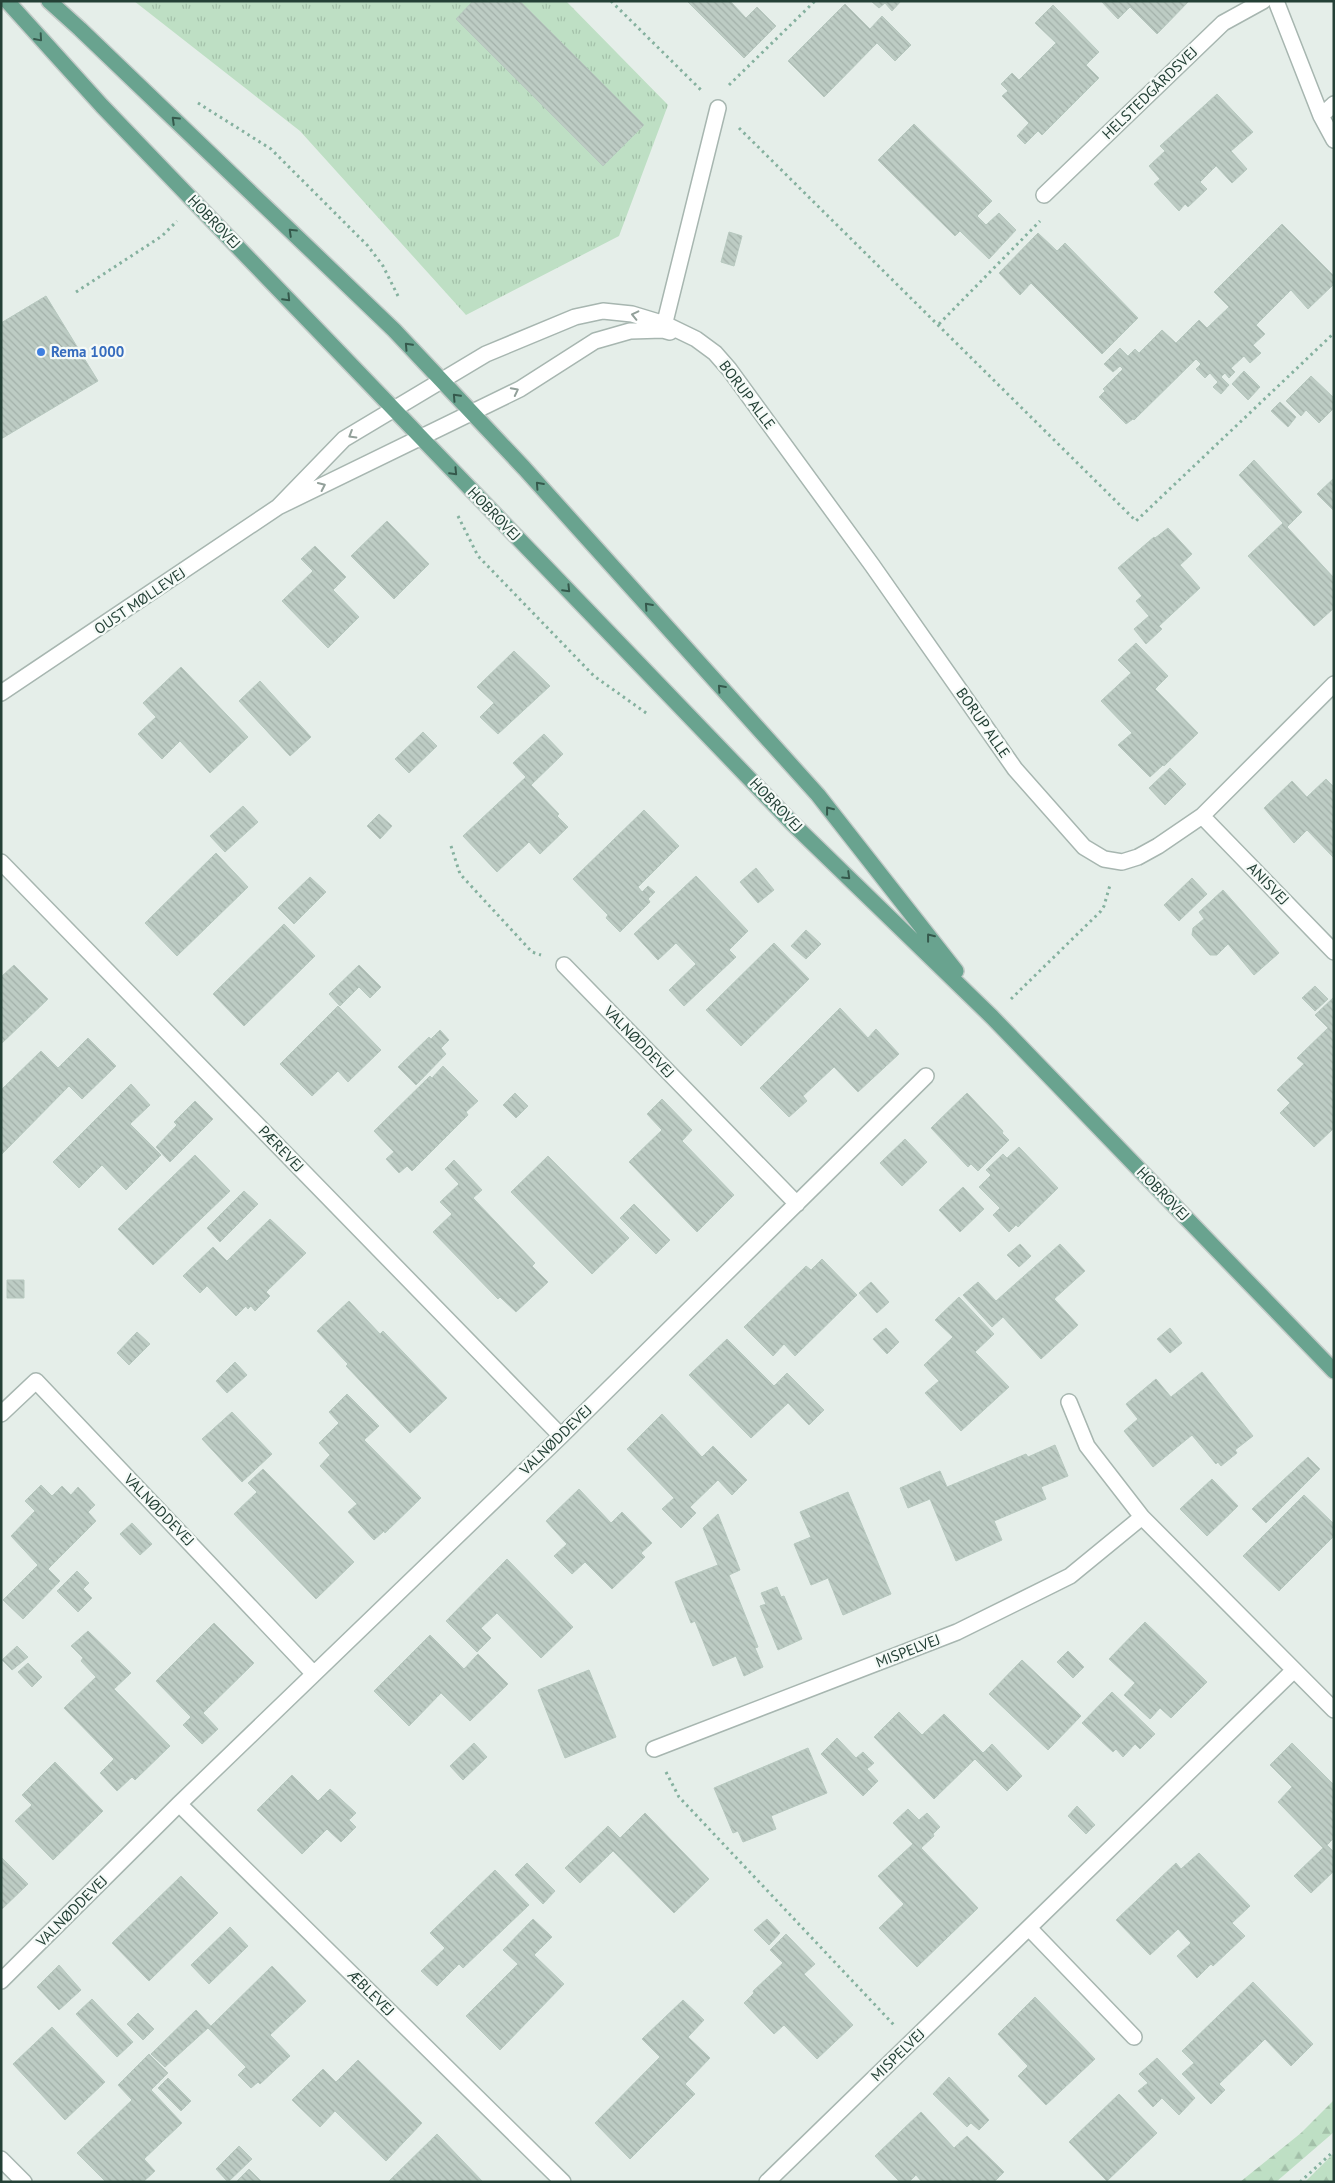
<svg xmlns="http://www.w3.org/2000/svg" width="1335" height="2183" viewBox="0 0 1335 2183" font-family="'PT Sans',sans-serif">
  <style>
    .grass { fill: url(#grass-tufts) }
    .forest { fill: url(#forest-firs) }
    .building { fill: url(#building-back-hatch); stroke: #b7c8bf }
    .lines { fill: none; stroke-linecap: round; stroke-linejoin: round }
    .minor-casing { stroke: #a7b6b0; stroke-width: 18 }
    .major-casing { stroke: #c2cac7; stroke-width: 18 }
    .path { stroke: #85b19f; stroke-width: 3; stroke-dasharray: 2.5 4; stroke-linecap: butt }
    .minor { stroke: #fff; stroke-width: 15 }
    .major { stroke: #69a38f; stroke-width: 15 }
    .oneway { stroke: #35594c }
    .oneway2 { stroke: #92a09a }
    .shop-dot { fill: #3f7fe0; stroke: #f5faf7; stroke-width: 2 }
    .labels { text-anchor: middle; stroke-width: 4.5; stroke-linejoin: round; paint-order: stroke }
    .street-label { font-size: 15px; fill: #244036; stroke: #f5faf7 }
    .shop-label { font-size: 15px; font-weight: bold; fill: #366cbe; stroke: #f5faf7; text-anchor: start }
  </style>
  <defs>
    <pattern id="grass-tufts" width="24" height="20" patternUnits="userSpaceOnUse" patternTransform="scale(1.25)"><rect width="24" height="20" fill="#bedfc4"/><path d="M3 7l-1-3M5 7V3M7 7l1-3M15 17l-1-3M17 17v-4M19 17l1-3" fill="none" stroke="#a3c0a9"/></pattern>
    <pattern id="forest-firs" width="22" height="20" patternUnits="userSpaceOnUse" patternTransform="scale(1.25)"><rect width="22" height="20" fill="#bedfc4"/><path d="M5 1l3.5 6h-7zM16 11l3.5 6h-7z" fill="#a3c0a9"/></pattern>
    <pattern id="building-back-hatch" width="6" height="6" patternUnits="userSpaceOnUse" patternTransform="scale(1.25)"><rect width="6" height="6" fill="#bdccc4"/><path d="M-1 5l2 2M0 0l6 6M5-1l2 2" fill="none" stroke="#a2b0a9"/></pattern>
  </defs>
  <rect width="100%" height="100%" fill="#e5eee9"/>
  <!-- grass -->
  <path class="grass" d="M134,1H566L668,105L619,236L466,315L300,131Z"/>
  <!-- forest -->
  <path class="forest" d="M1334,2100V2132L1276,2182H1240L1301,2133Z
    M1334,2153V2182H1305Z"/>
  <!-- building -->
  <path class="building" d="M473,1H520L644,125L603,166L456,19Z
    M687,1H730L746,18L757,7L776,26L744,58Z
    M871,1H901L892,11L885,3L879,8Z
    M1101,1H1189L1157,34L1130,7L1118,19Z
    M845,4L870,29L882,16L911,45L895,61L877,43L824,97L788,61Z
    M1053,5L1099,52L1086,65L1099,78L1042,135L1038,131L1025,144L1017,136L1029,123L1002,96L1008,91L1001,84L1012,73L1019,80L1056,43L1035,23Z
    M1217,94L1253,132L1231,151L1247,169L1232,183L1216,166L1200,182L1207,189L1188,207L1185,204L1179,211L1154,184L1160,179L1149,166L1165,151L1160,146Z
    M914,124L992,201L977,216L986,225L999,213L1016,230L989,259L960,231L955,236L878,160Z
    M1282,224L1334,276V284L1308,309L1291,290L1256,325L1265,334L1253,345L1261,353L1250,363L1244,356L1231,368L1235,372L1229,378L1225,373L1221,377L1229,385L1221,394L1213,387L1218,382L1210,373L1205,378L1196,369L1201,364L1196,359L1134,420L1133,419L1126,424L1099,397L1105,391L1103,389L1123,369L1120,366L1113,372L1104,364L1120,348L1128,356L1135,349L1139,353L1162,330L1176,343L1199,320L1207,328L1229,307L1214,292Z
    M729,232L742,236L734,266L721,262Z
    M1038,233L1057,251L1065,243L1138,318L1102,354L1031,283L1020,295L999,273Z
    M46,296L98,381L1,439V323Z
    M1244,371L1260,387L1248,400L1232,384Z
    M1311,376L1334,398V408L1319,423L1306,410L1301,416L1286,401Z
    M1280,402L1296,417L1288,427L1271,411Z
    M1254,460L1302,512L1287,527L1334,578V608L1314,626L1248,556L1283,523L1239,475Z
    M1334,478V511L1317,494Z
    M387,521L429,564L394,599L351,556Z
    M1168,528L1192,554L1180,565L1200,588L1159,626L1162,629L1146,644L1134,629L1149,616L1136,601L1142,596L1118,568L1154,537L1155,538Z
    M315,546L346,577L333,590L359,617L328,648L282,601L313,571L301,559Z
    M1136,643L1168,676L1155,689L1198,733L1164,766L1163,765L1150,777L1118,745L1132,733L1101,701L1131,673L1118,660Z
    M514,651L550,686L498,734L480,717L494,703L477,687Z
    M181,667L248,737L210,773L180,741L162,759L138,734L156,717L143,703Z
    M260,681L311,737L290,756L239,701Z
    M423,732L437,746L409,773L395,759Z
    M544,734L563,754L531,785L559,814L557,816L568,827L540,854L529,842L497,872L463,836L526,777L513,763Z
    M1170,768L1186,784L1165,805L1149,788Z
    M1326,779L1334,787V858L1307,830L1294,843L1264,808L1292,781L1307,797Z
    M243,806L258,822L225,852L210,836Z
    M644,810L679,846L638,887L642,892L648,886L655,892L648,899L650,902L620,932L606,918L608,915L573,879Z
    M379,814L392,826L380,839L367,826Z
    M216,853L248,887L177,956L145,923Z
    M756,868L774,890L758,903L740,882Z
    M696,876L748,931L729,950L736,957L684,1006L669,990L696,964L676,943L658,960L634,934Z
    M310,877L326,892L294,924L278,908Z
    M1192,878L1207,894L1179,921L1164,905Z
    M1223,890L1279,953L1254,975L1228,944L1217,955H1210L1192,935L1193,928L1204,919L1199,912Z
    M284,924L315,956L244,1026L213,994Z
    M806,930L821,944L806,959L791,946Z
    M774,943L809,979L741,1046L706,1010Z
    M14,965L48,999L1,1044V977Z
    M359,965L381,987L370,998L359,987L340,1006L329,994Z
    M1315,986L1328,999L1315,1011L1302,998Z
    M1334,997V1128L1314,1147L1280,1113L1290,1103L1277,1090L1304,1064L1297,1058L1328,1028L1315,1015Z
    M338,1006L381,1050L348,1082L338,1071L312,1096L280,1064Z
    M840,1008L868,1038L876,1029L899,1054L858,1092L834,1067L803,1096L807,1101L789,1117L760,1088Z
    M440,1030L449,1040L441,1048L446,1054L416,1085L398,1067L429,1037L431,1039Z
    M88,1038L116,1066L82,1099L69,1086L1,1155V1090L41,1051L58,1068Z
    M443,1066L478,1101L466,1112L468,1115L412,1171L407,1166L399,1173L386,1159L394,1152L374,1131L430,1076L432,1078Z
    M131,1084L150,1105L130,1124L161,1155L126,1190L102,1165L79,1188L53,1162Z
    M515,1093L528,1106L516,1118L503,1105Z
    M967,1093L1003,1131L1002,1133L1009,1140L978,1171L971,1164L968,1167L931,1128Z
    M662,1099L692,1130L682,1141L734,1195L697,1232L629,1162L662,1130L647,1114Z
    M195,1101L213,1119L170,1162L156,1147L177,1125L174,1122Z
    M905,1139L927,1162L902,1186L880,1163Z
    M1019,1147L1058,1188L1018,1227L1016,1225L1009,1232L993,1215L1000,1208L979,1187L991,1175L986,1170L1003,1154L1007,1158Z
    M195,1155L230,1191L153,1265L118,1229Z
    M548,1156L629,1238L592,1274L511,1192Z
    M454,1160L482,1190L473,1198L535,1263L532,1266L548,1282L516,1312L500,1297L498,1299L433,1232L452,1214L440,1202L459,1184L445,1169Z
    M963,1187L984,1209L960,1232L939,1210Z
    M244,1191L258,1204L220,1242L207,1228Z
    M634,1204L670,1240L656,1254L620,1218Z
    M270,1219L306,1253L266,1292L270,1296L255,1311L251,1306L248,1309L246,1306L236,1316L207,1286L200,1293L183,1276L213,1247L227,1261Z
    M1020,1244L1031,1256L1019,1267L1007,1255Z
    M1060,1244L1085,1271L1054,1299L1078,1325L1041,1359L1003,1317L992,1327L963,1295L978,1282L996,1301Z
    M822,1259L857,1295L795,1356L784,1344L773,1356L744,1327L806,1266L811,1270Z
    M7,1280H24V1298H7Z
    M871,1282L889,1302L877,1313L859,1293Z
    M959,1297L994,1334L975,1352L1009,1387L961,1431L925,1393L939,1381L924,1365L953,1337L935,1320Z
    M349,1301L380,1334L383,1331L447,1398L410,1433L346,1366L348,1364L317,1331Z
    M886,1328L899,1342L887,1354L873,1339Z
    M1170,1328L1182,1343L1170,1353L1157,1339Z
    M137,1332L150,1344L129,1365L117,1353Z
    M727,1339L774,1386L787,1373L824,1410L809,1425L788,1403L751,1438L689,1375Z
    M235,1362L247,1375L227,1393L216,1381Z
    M1202,1372L1253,1436L1235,1450L1237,1453L1221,1466L1218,1462L1216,1464L1192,1435L1153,1467L1124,1431L1138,1419L1126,1404L1156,1379L1171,1397Z
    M347,1394L379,1426L364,1440L421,1498L385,1533L384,1531L374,1540L348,1512L357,1504L320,1466L330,1455L319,1443L339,1423L329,1412Z
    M232,1412L272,1454L242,1482L202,1439Z
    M662,1414L702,1457L713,1446L747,1480L732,1495L718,1480L690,1507L696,1513L681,1528L662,1509L674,1498L627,1449Z
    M1055,1445L1068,1476L1041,1487L1046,1499L994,1521L1002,1540L956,1561L930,1499L908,1508L900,1488L940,1471L947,1487L1026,1454L1028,1457Z
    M1308,1457L1320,1469L1266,1523L1252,1509Z
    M263,1469L354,1562L316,1599L234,1514L257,1492L248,1483Z
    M1212,1479L1238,1506L1207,1536L1180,1509Z
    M41,1485L52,1496L62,1486L71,1495L78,1487L95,1505L88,1512L96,1521L48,1569L60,1581L23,1619L3,1600L38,1565L11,1536L35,1511L25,1501Z
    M579,1489L611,1523L622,1512L652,1543L641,1553L645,1557L612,1589L585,1562L572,1574L554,1556L567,1544L546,1521Z
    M848,1492L891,1594L843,1615L828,1578L811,1585L794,1544L811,1537L800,1512Z
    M1304,1495L1334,1524V1536L1279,1591L1243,1556Z
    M718,1514L740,1570L729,1575L758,1647L755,1648L763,1667L744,1676L736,1656L713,1666L695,1621L691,1623L675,1582L718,1565L703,1528Z
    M132,1523L152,1544L140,1555L120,1534Z
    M507,1559L573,1627L541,1658L497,1613L481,1628L491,1638L477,1652L446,1621Z
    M77,1571L89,1583L83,1589L92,1598L78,1612L57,1591Z
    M777,1587L781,1597L784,1596L802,1639L778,1650L760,1606L766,1604L761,1593Z
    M1145,1622L1207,1682L1171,1718L1160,1708L1150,1719L1124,1695L1135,1683L1109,1659Z
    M214,1623L254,1663L203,1713L218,1729L202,1744L183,1725L191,1717L156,1681Z
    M88,1631L131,1673L114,1689L170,1746L135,1780L132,1777L117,1791L100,1773L114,1759L64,1708L96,1677L81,1661L83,1658L71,1646Z
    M430,1635L464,1669L478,1654L508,1684L470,1721L441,1693L409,1726L374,1691Z
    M17,1646L28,1657L12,1670L2,1660Z
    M1068,1651L1084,1667L1073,1678L1057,1662Z
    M1022,1660L1081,1716L1048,1750L989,1694Z
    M28,1663L42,1677L32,1687L18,1672Z
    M589,1670L616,1737L565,1758L538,1690Z
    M1112,1692L1155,1734L1140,1749L1135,1744L1123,1757L1116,1749L1113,1752L1082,1723Z
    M899,1712L922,1735L944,1714L983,1753L992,1744L1022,1776L1007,1791L975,1759L934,1799L874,1737Z
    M837,1738L856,1758L863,1752L874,1763L867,1769L878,1781L863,1796L821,1754Z
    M474,1743L487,1757L463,1780L450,1766Z
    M1292,1743L1334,1785V1838L1327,1845L1334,1852V1871L1311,1893L1294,1876L1323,1848L1278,1802L1292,1787L1270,1765Z
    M808,1748L827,1793L771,1816L776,1829L743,1842L738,1831L733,1833L714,1788Z
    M55,1762L103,1811L53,1860L15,1821L32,1805L22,1795Z
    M292,1775L318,1801L330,1789L356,1813L349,1820L356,1827L341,1842L327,1829L302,1854L257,1810Z
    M1077,1806L1095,1825L1086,1834L1068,1816Z
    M908,1809L919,1820L927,1813L940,1827L933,1834L934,1836L921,1848L978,1908L917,1967L879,1928L904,1904L878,1876L913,1844L893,1823Z
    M645,1813L709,1879L674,1913L613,1851L580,1883L565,1868L608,1826L620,1838Z
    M1199,1853L1250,1906L1232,1923L1245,1936L1213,1966L1211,1964L1197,1978L1177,1956L1191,1943L1178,1929L1150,1955L1116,1920L1176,1863L1181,1869Z
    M1,1857L28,1884L1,1910Z
    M527,1863L555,1891L543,1904L515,1875Z
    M495,1870L529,1905L463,1968L459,1964L437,1986L421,1971L445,1948L430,1933Z
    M181,1876L218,1913L149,1981L112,1943Z
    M533,1919L552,1937L534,1955L564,1984L500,2050L466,2016L518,1964L503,1950Z
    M767,1919L780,1933L769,1945L754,1930Z
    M230,1927L248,1946L209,1984L191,1965Z
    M786,1934L815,1964L804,1974L853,2025L817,2059L784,2025L774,2034L744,2003L754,1993L753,1991L783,1963L770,1950Z
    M59,1965L81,1990L59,2010L37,1987Z
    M272,1966L306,2001L270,2035L290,2056L260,2084L258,2082L251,2088L238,2075L246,2067L208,2028L165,2067L151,2054L196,2010L211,2026Z
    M1253,1982L1313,2044L1291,2066L1265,2039L1219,2084L1225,2090L1211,2104L1182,2074L1194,2063L1182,2051Z
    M1035,1997L1095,2059L1046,2105L1018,2076L1028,2066L998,2034Z
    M92,1999L133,2042L117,2057L76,2014Z
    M683,2000L704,2020L688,2037L710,2058L685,2084L695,2094L630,2159L595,2123L660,2057L642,2039Z
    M138,2013L154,2029L143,2040L127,2024Z
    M52,2027L105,2082L65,2120L13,2064Z
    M149,2054L168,2073L151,2090L182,2123L144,2159L155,2171L143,2182H106L77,2153L132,2100L118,2085Z
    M1157,2058L1195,2098L1179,2115L1162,2098L1153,2107L1138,2091L1148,2083L1139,2074Z
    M358,2060L422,2123L386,2161L335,2111L320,2127L292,2100L323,2069L336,2082Z
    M949,2077L989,2120L979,2130L971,2123L967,2127L933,2094Z
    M168,2078L191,2101L181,2111L158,2088Z
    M1119,2094L1157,2133L1107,2181L1069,2142Z
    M921,2112L954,2148L967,2136L1004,2172L994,2182H922L916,2175L909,2182H900L875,2156Z
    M437,2134L483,2182H388Z
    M239,2146L252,2159L228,2182L216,2169Z
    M249,2169L262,2182H236Z"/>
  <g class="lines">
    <!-- minor casing -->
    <g class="minor-casing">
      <path id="minor" d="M1276,1L1321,116L1334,140
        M1321,116L1334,104
        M1044,195L1223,23L1263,1
        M663,330L718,108
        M278,507L344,439L486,354L575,317L603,311L632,314L665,324L696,339L715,353L729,369L872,565L1015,769L1084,847L1104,859L1122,862L1138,857L1158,846L1202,816L1334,684
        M1,693L278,507L520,389L595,341L630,331L663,330L670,332
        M1202,816L1334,952
        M1,862L561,1436
        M564,965L797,1204
        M1069,1402L1087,1446L1142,1517
        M1,1414L36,1381L314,1674
        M654,1749L957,1632L1070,1576L1142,1517L1334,1710
        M179,1804L563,2182
        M1029,1928L1134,2037
        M1,1981L179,1804L561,1436L926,1076
        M1,2159L24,2182
        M767,2182L1293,1671"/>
    </g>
    <!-- major casing -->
    <g class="major-casing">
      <path id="major" d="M7,1L102,106L792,823L992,1017L1334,1371
        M49,1L80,29L394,330L524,468L818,795L956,971"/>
    </g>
    <!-- path -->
    <path class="path" d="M611,1L701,90
      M729,85L815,1
      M198,103L271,149L368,246L383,266L398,296
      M739,128L1136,521L1334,333
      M76,292L162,236L177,221
      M939,324L1040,221
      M458,516L478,556L594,676L649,715
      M451,846L460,874L532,952L541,955
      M1011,999L1101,911L1104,906L1110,885
      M666,1772L679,1797L894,2025
      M1300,2182L1334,2151"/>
    <!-- minor -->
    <use href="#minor" class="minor"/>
    <!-- major -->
    <use href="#major" class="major"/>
  </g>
  <!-- one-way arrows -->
  <defs><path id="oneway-chevron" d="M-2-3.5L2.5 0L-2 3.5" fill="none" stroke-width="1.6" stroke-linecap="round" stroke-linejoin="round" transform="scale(1.25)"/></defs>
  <g class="oneway">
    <use href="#oneway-chevron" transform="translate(39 38) rotate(49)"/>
    <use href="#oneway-chevron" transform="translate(175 120) rotate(-136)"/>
    <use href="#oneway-chevron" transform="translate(292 232) rotate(-136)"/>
    <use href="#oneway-chevron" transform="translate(287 298) rotate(46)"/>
    <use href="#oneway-chevron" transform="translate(408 346) rotate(-133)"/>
    <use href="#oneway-chevron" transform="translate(456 397) rotate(-133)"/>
    <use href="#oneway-chevron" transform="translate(454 472) rotate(46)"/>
    <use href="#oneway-chevron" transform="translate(539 485) rotate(-132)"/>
    <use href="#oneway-chevron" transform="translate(567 589) rotate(46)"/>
    <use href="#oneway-chevron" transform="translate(648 606) rotate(-132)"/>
    <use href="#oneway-chevron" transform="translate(721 688) rotate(-132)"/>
    <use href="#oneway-chevron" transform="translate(829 810) rotate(-128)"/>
    <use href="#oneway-chevron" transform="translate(847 876) rotate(44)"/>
    <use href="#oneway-chevron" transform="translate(930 937) rotate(-128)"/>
  </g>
  <g class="oneway2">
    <use href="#oneway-chevron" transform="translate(635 315) rotate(-167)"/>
    <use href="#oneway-chevron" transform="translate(515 391) rotate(-27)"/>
    <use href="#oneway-chevron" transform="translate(352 435) rotate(149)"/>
    <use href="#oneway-chevron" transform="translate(322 486) rotate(-25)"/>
  </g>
  <!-- markers -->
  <circle class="shop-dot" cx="41" cy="352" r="5"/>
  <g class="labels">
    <!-- street labels -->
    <g class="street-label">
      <text transform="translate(1150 93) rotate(-44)" y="5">HELSTEDGÅRDSVEJ</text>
      <text transform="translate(214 222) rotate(46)" y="5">HOBROVEJ</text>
      <text transform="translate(747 395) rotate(53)" y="5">BORUP ALLE</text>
      <text transform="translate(494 514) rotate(46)" y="5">HOBROVEJ</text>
      <text transform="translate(140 601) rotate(-34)" y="5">OUST MØLLEVEJ</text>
      <text transform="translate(983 723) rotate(55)" y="5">BORUP ALLE</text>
      <text transform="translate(776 805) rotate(46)" y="5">HOBROVEJ</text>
      <text transform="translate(1268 884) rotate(46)" y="5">ANISVEJ</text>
      <text transform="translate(639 1042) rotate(46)" y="5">VALNØDDEVEJ</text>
      <text transform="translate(281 1149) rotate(46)" y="5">PÆREVEJ</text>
      <text transform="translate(1163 1194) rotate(46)" y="5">HOBROVEJ</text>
      <text transform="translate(556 1440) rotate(-44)" y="5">VALNØDDEVEJ</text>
      <text transform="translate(159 1510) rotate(46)" y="5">VALNØDDEVEJ</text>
      <text transform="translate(908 1651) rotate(-21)" y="5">MISPELVEJ</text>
      <text transform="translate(72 1911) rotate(-45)" y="5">VALNØDDEVEJ</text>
      <text transform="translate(371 1993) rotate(45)" y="5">ÆBLEVEJ</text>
      <text transform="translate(898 2055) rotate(-44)" y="5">MISPELVEJ</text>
    </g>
    <!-- shop labels -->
    <g class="shop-label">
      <text x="51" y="357">Rema 1000</text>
    </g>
  </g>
  <!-- border -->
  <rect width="1335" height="2183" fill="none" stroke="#244036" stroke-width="5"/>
</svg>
